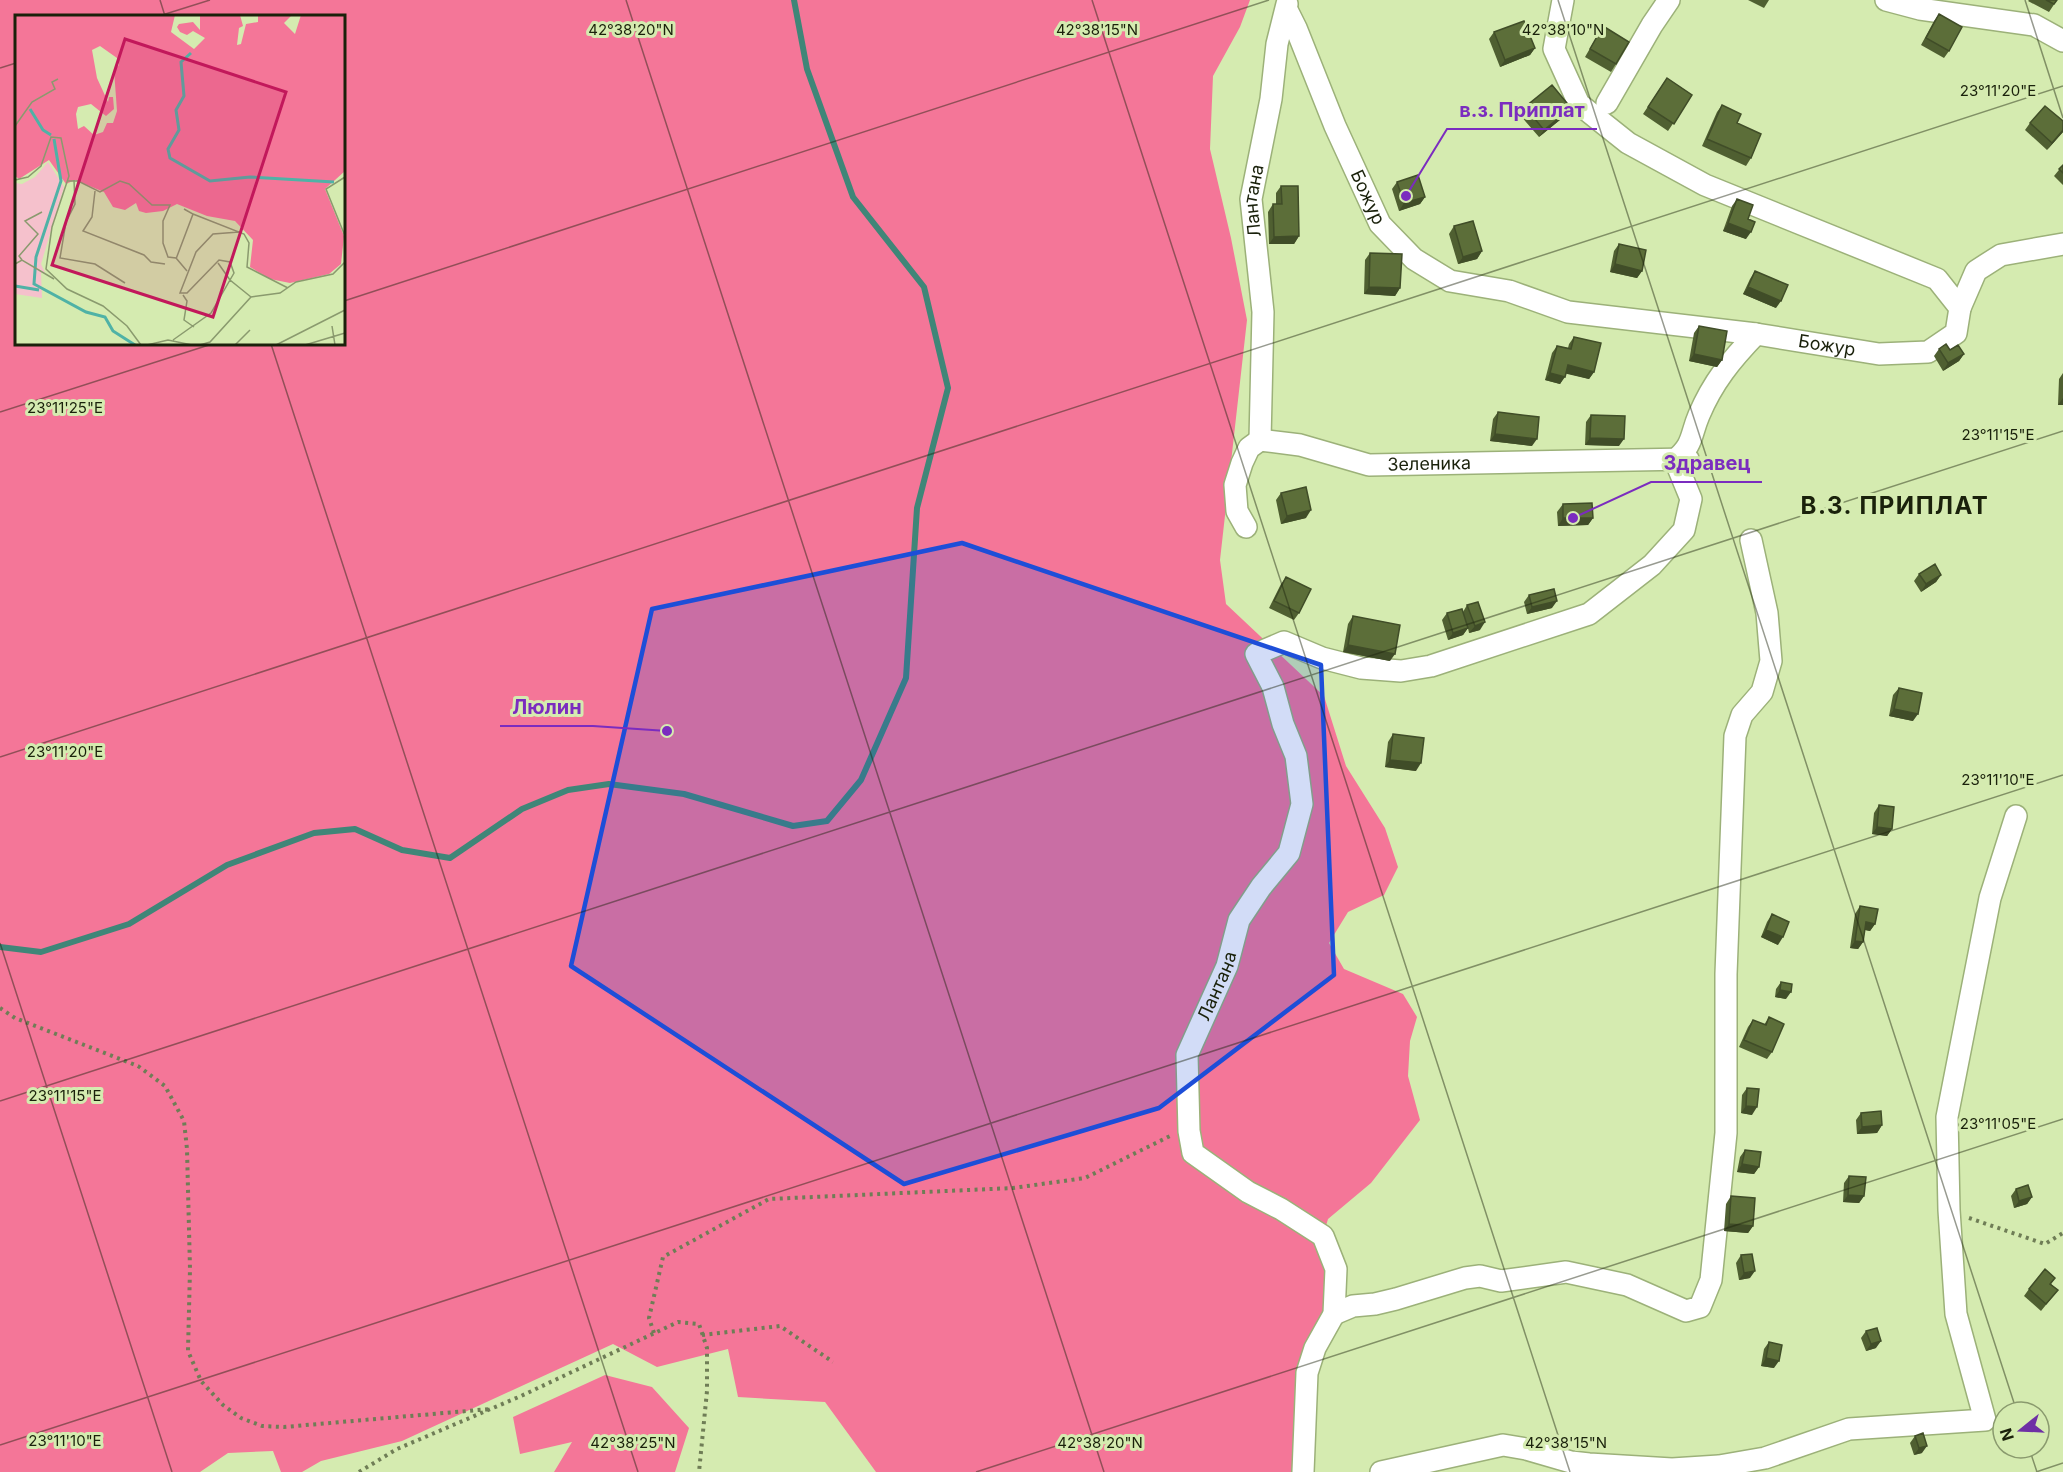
<svg xmlns="http://www.w3.org/2000/svg" width="2063" height="1472" viewBox="0 0 2063 1472" font-family="Inter,sans-serif">
  <style>
    .forest { fill: #f47698; fill-rule: evenodd }
    .lines { fill: none; stroke-linecap: round; stroke-linejoin: round }
    .stream { stroke: #3f8678; stroke-width: 6 }
    .minor-casing { stroke: #9cb179; stroke-width: 24 }
    .path { stroke: #6f7d56; stroke-width: 4; stroke-dasharray: 3 4.5; stroke-linecap: butt }
    .minor { stroke: #fff; stroke-width: 21 }
    .wall { fill: #4f5f31 }
    .shaded-wall { fill: #404d28 }
    .building { fill: #5c6e39; stroke: #404d28; stroke-width: 1.5 }
    .marked { fill: #1d4ed8; fill-opacity: 0.2; stroke: #1d4ed8; stroke-width: 4.5; stroke-linejoin: round }
    .ticks { fill: none; stroke: #1a210b; stroke-width: 1.5; stroke-opacity: 0.45 }
    .labels { text-anchor: middle; stroke-width: 6; stroke-linejoin: round; paint-order: stroke }
    .street-label { font-size: 18px; fill: #1a210b; stroke: #d5ebb0 }
    .district-label { font-size: 24px; font-weight: bold; letter-spacing: 1.5px; fill: #1a210b; stroke: #d5ebb0 }
    .inset-river { fill: none; stroke: #4fb2a6; stroke-width: 3 }
    .inset-road { fill: none; stroke: #8a9a6e; stroke-width: 1.5 }
    .view { fill: #c2185b; fill-opacity: 0.15; stroke: #c2185b; stroke-width: 3 }
    .inset-edge { fill: none; stroke: #1a210b; stroke-width: 3 }
    .ticks-label { font-size: 15px; text-anchor: middle; fill: #1a210b; stroke: #d5ebb0; stroke-width: 6; stroke-linejoin: round; paint-order: stroke }
    .leader { fill: none; stroke: #7b2cbf; stroke-width: 2 }
    .callout-dot { fill: #7b2cbf; stroke: #d5ebb0; stroke-width: 2 }
    .callout-label { font-size: 20px; text-anchor: middle; font-weight: bold; fill: #7b2cbf; stroke: #d5ebb0; stroke-width: 6; stroke-linejoin: round; paint-order: stroke }
  </style>
  <rect width="100%" height="100%" fill="#d5ebb0"/>
  <!-- forest -->
  <path class="forest" d="M0,0H1250L1240,27L1213,76L1210,149L1231,238L1247,320L1220,560L1226,604L1324,696L1346,766L1385,828L1398,867L1384,895L1348,912L1329,943L1344,969L1403,994L1417,1017L1410,1041L1408,1076L1420,1120L1371,1183L1328,1219L1323,1236L1333,1305L1305,1358L1300,1472H876L825,1402L738,1397L728,1349L657,1367L613,1344L402,1441L321,1461L302,1472H281L273,1451L228,1453L200,1472H0ZM16,16H344V344H16Z
    M605,1375L652,1387L689,1428L675,1472H554L572,1442L520,1454L513,1417Z"/>
  <g class="lines">
    <!-- stream -->
    <path class="stream" d="M0,947L41,952L129,924L227,865L314,833L355,829L402,850L450,858L522,809L568,790L609,784L684,794L793,826L827,821L861,780L906,678L917,508L948,388L924,287L853,197L807,69L794,0"/>
    <!-- minor casing -->
    <g class="minor-casing">
      <g id="minor">
        <path d="M1886,0L1920,9L2034,25L2063,41"/>
        <path id="s1" d="M1287,10L1296,28L1335,126L1380,224L1414,259L1450,281L1509,291L1568,312L1756,334L1879,354L1928,352L1956,333L1960,308L1937,279L1705,185L1628,143L1579,104L1554,49L1563,0"/>
        <path d="M1607,103L1652,25L1669,0"/>
        <path d="M1960,308L1976,271L2001,255L2063,244"/>
        <path id="s2" d="M1260,440L1263,312L1251,199L1271,99L1277,44L1287,4"/>
        <path id="s3" d="M1246,527L1237,511L1235,485L1242,463L1249,448L1260,440L1300,445L1369,465L1688,459"/>
        <path d="M1334,1314L1353,1306L1375,1304L1396,1299L1465,1278L1480,1276L1501,1281L1566,1272L1627,1285L1686,1311L1700,1307L1711,1280L1726,1133V974L1735,736L1742,715L1762,692L1771,661L1767,613L1751,540"/>
        <path id="s4" d="M1303,1472L1307,1373L1315,1348L1334,1314L1336,1269L1323,1236L1281,1209L1248,1192L1193,1153L1189,1131L1187,1055L1227,966L1239,920L1261,887L1289,853L1302,804L1296,756L1283,724L1273,687L1256,654L1284,642L1322,658L1361,668L1401,671L1431,666L1589,614L1652,565L1684,530L1691,499L1675,460C1694,444 1690,436 1699,415C1713,382 1731,360 1756,334"/>
        <path d="M1381,1472L1503,1445L1526,1449L1571,1462L1589,1464L1672,1469L1719,1466L1765,1458L1849,1429L1985,1420L1956,1314L1949,1210L1947,1117L1990,898L2016,816"/>
      </g>
    </g>
    <!-- path -->
    <path class="path" d="M0,1008L15,1018L138,1066L165,1086L184,1121L187,1149L190,1269L188,1351L201,1381L223,1405L241,1418L262,1426L284,1427L490,1409
      M1969,1218L2045,1244L2063,1233
      M654,1333L649,1318L663,1257L769,1199L1013,1188L1085,1178L1170,1136
      M702,1335L780,1326L833,1362
      M359,1472L397,1449L521,1396L678,1322L699,1324L707,1348V1391L699,1472"/>
    <!-- minor -->
    <use href="#minor" class="minor"/>
  </g>
  <!-- wall -->
  <path class="wall" d="M1748,0H1769L1764,8Z
    M2029,0H2057L2049,12L2028,1Z
    M1939,14L1949,51L1944,58L1921,45L1934,21Z
    M1603,26L1616,64L1611,72L1585,57Z
    M1494,32L1535,48L1530,55L1500,67L1489,39Z
    M1667,78L1692,95L1668,131L1643,114Z
    M1722,105L1737,123L1751,158L1746,166L1702,146L1717,112Z
    M1525,107L1571,108L1566,115L1539,137L1520,115Z
    M2030,123L2063,132L2047,150L2025,130Z
    M2063,165V185L2054,176Z
    M1397,182L1425,197L1420,204L1399,211L1392,189Z
    M1281,186L1299,236L1294,244H1269L1268,212L1273,204H1276V193Z
    M1737,199L1748,219L1746,239L1723,231L1732,206Z
    M1454,226L1482,251L1477,259L1458,264L1449,234Z
    M1619,244L1642,271L1637,278L1610,272L1614,251Z
    M1370,253L1400,288L1395,296L1364,294L1365,260Z
    M1755,271L1776,308L1743,294L1750,279Z
    M1699,326L1722,360L1717,367L1689,361L1694,333Z
    M1574,337L1594,372L1589,379L1566,373L1560,384L1545,380L1552,353L1557,346L1568,348L1569,344Z
    M1939,349L1950,350L1964,354L1959,361L1943,371L1934,356Z
    M2063,373V405H2058L2059,379Z
    M1498,412L1532,446L1490,441L1493,419Z
    M1591,415L1619,446L1585,445L1586,422Z
    M1281,493L1306,518L1281,524L1276,500Z
    M1563,504L1593,518L1588,525L1558,526L1557,512Z
    M1919,574L1941,575L1936,582L1921,592L1914,581Z
    M1286,577L1299,613L1294,620L1269,608L1281,584Z
    M1529,595L1552,608L1527,614L1524,602Z
    M1467,605L1480,630L1469,633L1468,628L1463,635L1448,640L1442,620L1447,613L1463,612Z
    M1353,616L1390,661L1343,652L1348,624Z
    M1899,688L1913,721L1889,716L1893,695Z
    M1393,734L1416,771L1385,767L1388,742Z
    M1879,805L1892,829L1887,836L1872,834L1874,813Z
    M1860,906L1875,924L1870,931L1865,930L1863,942L1858,949L1850,948L1855,914Z
    M1772,914L1778,945L1761,937L1767,922Z
    M1781,982L1786,999L1775,997L1776,989Z
    M1769,1017L1772,1052L1767,1059L1739,1047L1748,1027L1753,1020L1764,1025Z
    M1747,1088L1752,1115L1741,1113L1742,1095Z
    M1861,1113L1882,1125L1877,1133L1857,1134L1856,1120Z
    M1745,1150L1759,1167L1754,1174L1737,1172L1740,1157Z
    M1849,1176L1864,1196L1859,1203L1843,1202L1844,1183Z
    M2016,1189L2032,1197L2027,1204L2014,1208L2011,1196Z
    M1731,1196L1753,1226L1748,1233L1724,1231L1726,1204Z
    M1741,1255L1750,1278L1739,1280L1736,1263Z
    M2055,1278L2051,1284L2058,1290L2041,1311L2024,1296L2029,1289Z
    M1866,1331L1876,1348L1866,1351L1861,1338Z
    M1769,1342L1774,1368L1761,1366L1764,1349Z
    M1915,1436L1922,1453L1914,1455L1910,1443Z"/>
  <!-- shaded-wall -->
  <path class="shaded-wall" d="M1535,48L1530,55L1500,67L1505,60Z
    M1571,108L1566,115L1539,137L1544,130Z
    M2063,130V132L2047,150L2052,143Z
    M1425,197L1420,204L1399,211L1404,203Z
    M1728,223L1751,232L1746,239L1723,231Z
    M1299,236L1294,244H1269L1274,237Z
    M1482,251L1477,259L1458,264L1463,257Z
    M1615,264L1642,271L1637,278L1610,272Z
    M1369,287L1400,288L1395,296L1364,294Z
    M1748,287L1781,301L1776,308L1743,294Z
    M1694,354L1722,360L1717,367L1689,361Z
    M1964,354L1959,361L1943,371L1948,363Z
    M1568,365L1594,372L1589,379L1563,373Z
    M1550,373L1565,377L1560,384L1545,380Z
    M2063,398V405H2058Z
    M1495,434L1537,439L1532,446L1490,441Z
    M1590,438L1624,439L1619,446L1585,445Z
    M1311,510L1306,518L1281,524L1287,516Z
    M1563,518H1593L1588,525L1558,526Z
    M1941,575L1936,582L1921,592L1926,584Z
    M1557,601L1552,608L1527,614L1532,607Z
    M1485,622L1480,630L1469,633L1475,626Z
    M1468,628L1463,635L1448,640L1453,633Z
    M1348,645L1395,654L1390,661L1343,652Z
    M1894,709L1918,714L1913,721L1889,716Z
    M1390,760L1421,763L1416,771L1385,767Z
    M1877,827L1892,829L1887,836L1872,834Z
    M1866,922L1875,924L1870,931L1861,929Z
    M1766,930L1783,937L1778,945L1761,937Z
    M1855,941L1863,942L1858,949L1850,948Z
    M1780,990L1791,992L1786,999L1775,997Z
    M1746,1106L1757,1107L1752,1115L1741,1113Z
    M1882,1125L1877,1133L1857,1134L1862,1127Z
    M1742,1164L1759,1167L1754,1174L1737,1172Z
    M1848,1195L1864,1196L1859,1203L1843,1202Z
    M2032,1197L2027,1204L2014,1208L2019,1201Z
    M1729,1224L1753,1226L1748,1233L1724,1231Z
    M1755,1271L1750,1278L1739,1280L1744,1273Z
    M1881,1341L1876,1348L1866,1351L1871,1344Z
    M1766,1358L1779,1361L1774,1368L1761,1366Z
    M1927,1446L1922,1453L1914,1455L1919,1448Z"/>
  <!-- building -->
  <path class="building" d="M2046,0H2057L2054,4Z
    M1939,14L1962,27L1949,51L1926,38Z
    M1524,21L1535,48L1505,60L1494,32Z
    M1603,26L1629,42L1616,64L1590,49Z
    M1667,78L1692,95L1674,124L1648,107Z
    M1552,85L1571,108L1544,130L1525,107Z
    M1722,105L1741,114L1737,123L1761,134L1751,158L1707,139Z
    M2045,106L2063,121V130L2052,143L2030,123Z
    M2063,165V173L2059,169Z
    M1418,175L1425,197L1404,203L1397,182Z
    M1281,186H1298L1299,236L1274,237L1273,204H1282Z
    M1737,199L1753,205L1748,219L1755,222L1751,232L1728,223Z
    M1473,221L1482,251L1463,257L1454,226Z
    M1619,244L1646,250L1642,271L1615,264Z
    M1370,253L1402,254L1400,288L1369,287Z
    M1755,271L1788,285L1781,301L1748,287Z
    M1699,326L1727,331L1722,360L1694,354Z
    M1574,337L1601,343L1594,372L1568,365L1565,377L1550,373L1557,346L1571,349Z
    M1946,344L1950,350L1958,345L1964,354L1948,363L1939,349Z
    M1498,412L1539,417L1537,439L1495,434Z
    M1591,415L1625,416L1624,439L1590,438Z
    M1306,487L1311,510L1287,516L1281,493Z
    M1592,503L1593,518H1563V504Z
    M1935,564L1941,575L1926,584L1919,574Z
    M1286,577L1311,589L1299,613L1274,601Z
    M1554,589L1557,601L1532,607L1529,595Z
    M1478,602L1485,622L1475,626L1467,605Z
    M1462,609L1468,628L1453,633L1447,613Z
    M1353,616L1400,625L1395,654L1348,645Z
    M1899,688L1922,693L1918,714L1894,709Z
    M1393,734L1424,738L1421,763L1390,760Z
    M1879,805L1894,807L1892,829L1877,827Z
    M1860,906L1878,909L1875,924L1866,922L1863,942L1855,941Z
    M1772,914L1789,922L1783,937L1766,930Z
    M1781,982L1792,984L1791,992L1780,990Z
    M1769,1017L1784,1024L1772,1052L1744,1040L1753,1020L1766,1025Z
    M1747,1088L1759,1089L1757,1107L1746,1106Z
    M1881,1111L1882,1125L1862,1127L1861,1113Z
    M1745,1150L1761,1152L1759,1167L1742,1164Z
    M1849,1176L1866,1177L1864,1196L1848,1195Z
    M2028,1185L2032,1197L2019,1201L2016,1189Z
    M1731,1196L1755,1198L1753,1226L1729,1224Z
    M1752,1254L1755,1271L1744,1273L1741,1255Z
    M2045,1269L2055,1278L2050,1284L2058,1290L2046,1304L2029,1289Z
    M1877,1328L1881,1341L1871,1344L1866,1331Z
    M1769,1342L1782,1345L1779,1361L1766,1358Z
    M1923,1433L1927,1446L1919,1448L1915,1436Z"/>
  <!-- marked area -->
  <path class="marked" d="M962,543L1321,665L1334,975L1159,1108L904,1184L571,966L652,609Z"/>
  <!-- ticks -->
  <path class="ticks" d="M160,0L165,16M626,0L1104,1472M1092,0L1570,1472M1558,0L2017,1412M2025,0L2063,118M159,16L210,0M0,68L16,63M344,301L1269,0M271,344L638,1472M0,412L212,344M0,757L2063,86M0,943L172,1472M0,1101L2063,431M0,1445L2063,775M2029,1448L2037,1472M976,1472L2063,1119M2036,1472L2063,1463"/>
  <g class="labels">
    <!-- street labels -->
    <g class="street-label">
      <text dy="6" stroke="none"><textPath href="#s1" startOffset="204">Божур</textPath></text>
      <text dy="6" stroke="none"><textPath href="#s2" startOffset="240">Лантана</textPath></text>
      <text dy="6" stroke="none"><textPath href="#s1" startOffset="708">Божур</textPath></text>
      <text dy="6" stroke="none"><textPath href="#s3" startOffset="270">Зеленика</textPath></text>
      <text dy="6" stroke="none"><textPath href="#s4" startOffset="573">Лантана</textPath></text>
    </g>
    <!-- district labels -->
    <g class="district-label">
      <text x="1895" y="514">В.З. ПРИПЛАТ</text>
    </g>
  </g>
  <!-- overview -->
  <g transform="translate(15 15)">
    <rect width="330" height="330" fill="#d5ebb0"/>
    <path d="M33,147L49,172L26,249L30,258H26L27,283L0,279V168L7,169L20,162Z" fill="#f5c1cc"/>
    <path d="M0,0H160L156,17L179,34L190,23L178,16L172,20L165,17L162,12L164,9L178,7L185,15V0H225L228,11L224,13L222,30L226,29L231,9L243,7V0H277L269,8L280,19L286,0H330V156L310,174L329,221L326,249L314,259L275,268L255,264L235,252L238,225L220,206L192,201L162,189L148,196L131,198L124,196L121,188L110,195L98,192L89,177L60,165L51,169L34,145L4,164L0,161ZM85,31L102,43L104,50L99,55L102,96L98,108H92L88,117L79,120L69,111L63,114L61,99L63,92L76,89L91,101L99,94L98,82H94L93,87L82,63L77,35Z" fill="#f47698" fill-rule="evenodd"/>
    <path class="inset-river" d="M176,38L166,47L169,81L161,95L164,115L153,134L155,143L195,166L235,162L319,167M15,94L28,115L36,120M39,124L46,166L21,242L19,269L71,297L90,302L98,316L120,330M0,271L24,275"/>
    <path class="inset-road" d="M0,111L17,87L40,74L37,67L43,64M330,162L311,174L330,221M0,165L13,162L26,151L36,122L46,123L54,161L37,212L31,254L52,274L88,291L112,311L126,330M59,165L60,189L51,207L45,243L80,249L110,268M53,166H63L85,177L105,166L114,169L137,190H155L148,206V228L153,242L161,243L172,256M80,176L77,202L68,216L129,240L136,247L150,249M178,199L229,219L234,228L232,252L273,273M161,244L178,199L169,194M7,245L4,241L23,219L10,206L27,197M203,248L215,265L236,282M0,249L7,245L39,264M168,280L172,286L169,305L179,312M317,311L320,330M158,325L196,298L219,258L215,247L204,245L172,278H165L181,237L198,219L224,217M132,330L153,325L177,330M185,330L195,327L236,282L265,278L281,267L318,259L330,247M220,330L235,315M261,330L330,295M290,330L330,318"/>
    <path class="view" d="M110,24L271,77L198,302L37,250Z"/>
    <rect width="330" height="330" class="inset-edge"/>
  </g>
  <g class="ticks-label">
    <text x="631" y="35">42°38'20"N</text>
    <text x="1097" y="35">42°38'15"N</text>
    <text x="1563" y="35">42°38'10"N</text>
    <text x="1998" y="96">23°11'20"E</text>
    <text x="65" y="413">23°11'25"E</text>
    <text x="1998" y="440">23°11'15"E</text>
    <text x="65" y="757">23°11'20"E</text>
    <text x="1998" y="785">23°11'10"E</text>
    <text x="65" y="1101">23°11'15"E</text>
    <text x="1998" y="1129">23°11'05"E</text>
    <text x="65" y="1446">23°11'10"E</text>
    <text x="633" y="1448">42°38'25"N</text>
    <text x="1100" y="1448">42°38'20"N</text>
    <text x="1566" y="1448">42°38'15"N</text>
  </g>
  <!-- callouts -->
  <path class="leader" d="M1406 196L1447 129H1597M1573 518L1651 482H1762M667 731L593 726H500"/>
  <g class="callout-dot">
    <circle cx="1406" cy="196" r="6"/>
    <circle cx="1573" cy="518" r="6"/>
    <circle cx="667" cy="731" r="6"/>
  </g>
  <g class="callout-label">
    <text x="1522" y="117">в.з. Приплат</text>
    <text x="1707" y="470">Здравец</text>
    <text x="547" y="714">Люлин</text>
  </g>
  <!-- north arrow -->
  <g transform="translate(2021 1430) rotate(252)"><circle r="28" fill="#d5ebb0" stroke="#8a9a6e" stroke-width="1.5"/>
  <path d="M0-4.5L10 22L0 15L-10 22Z" fill="#6e2fa5"/>
  <text y="-9" font-size="16" font-weight="bold" text-anchor="middle" fill="#1a210b">N</text>
  </g>
</svg>
